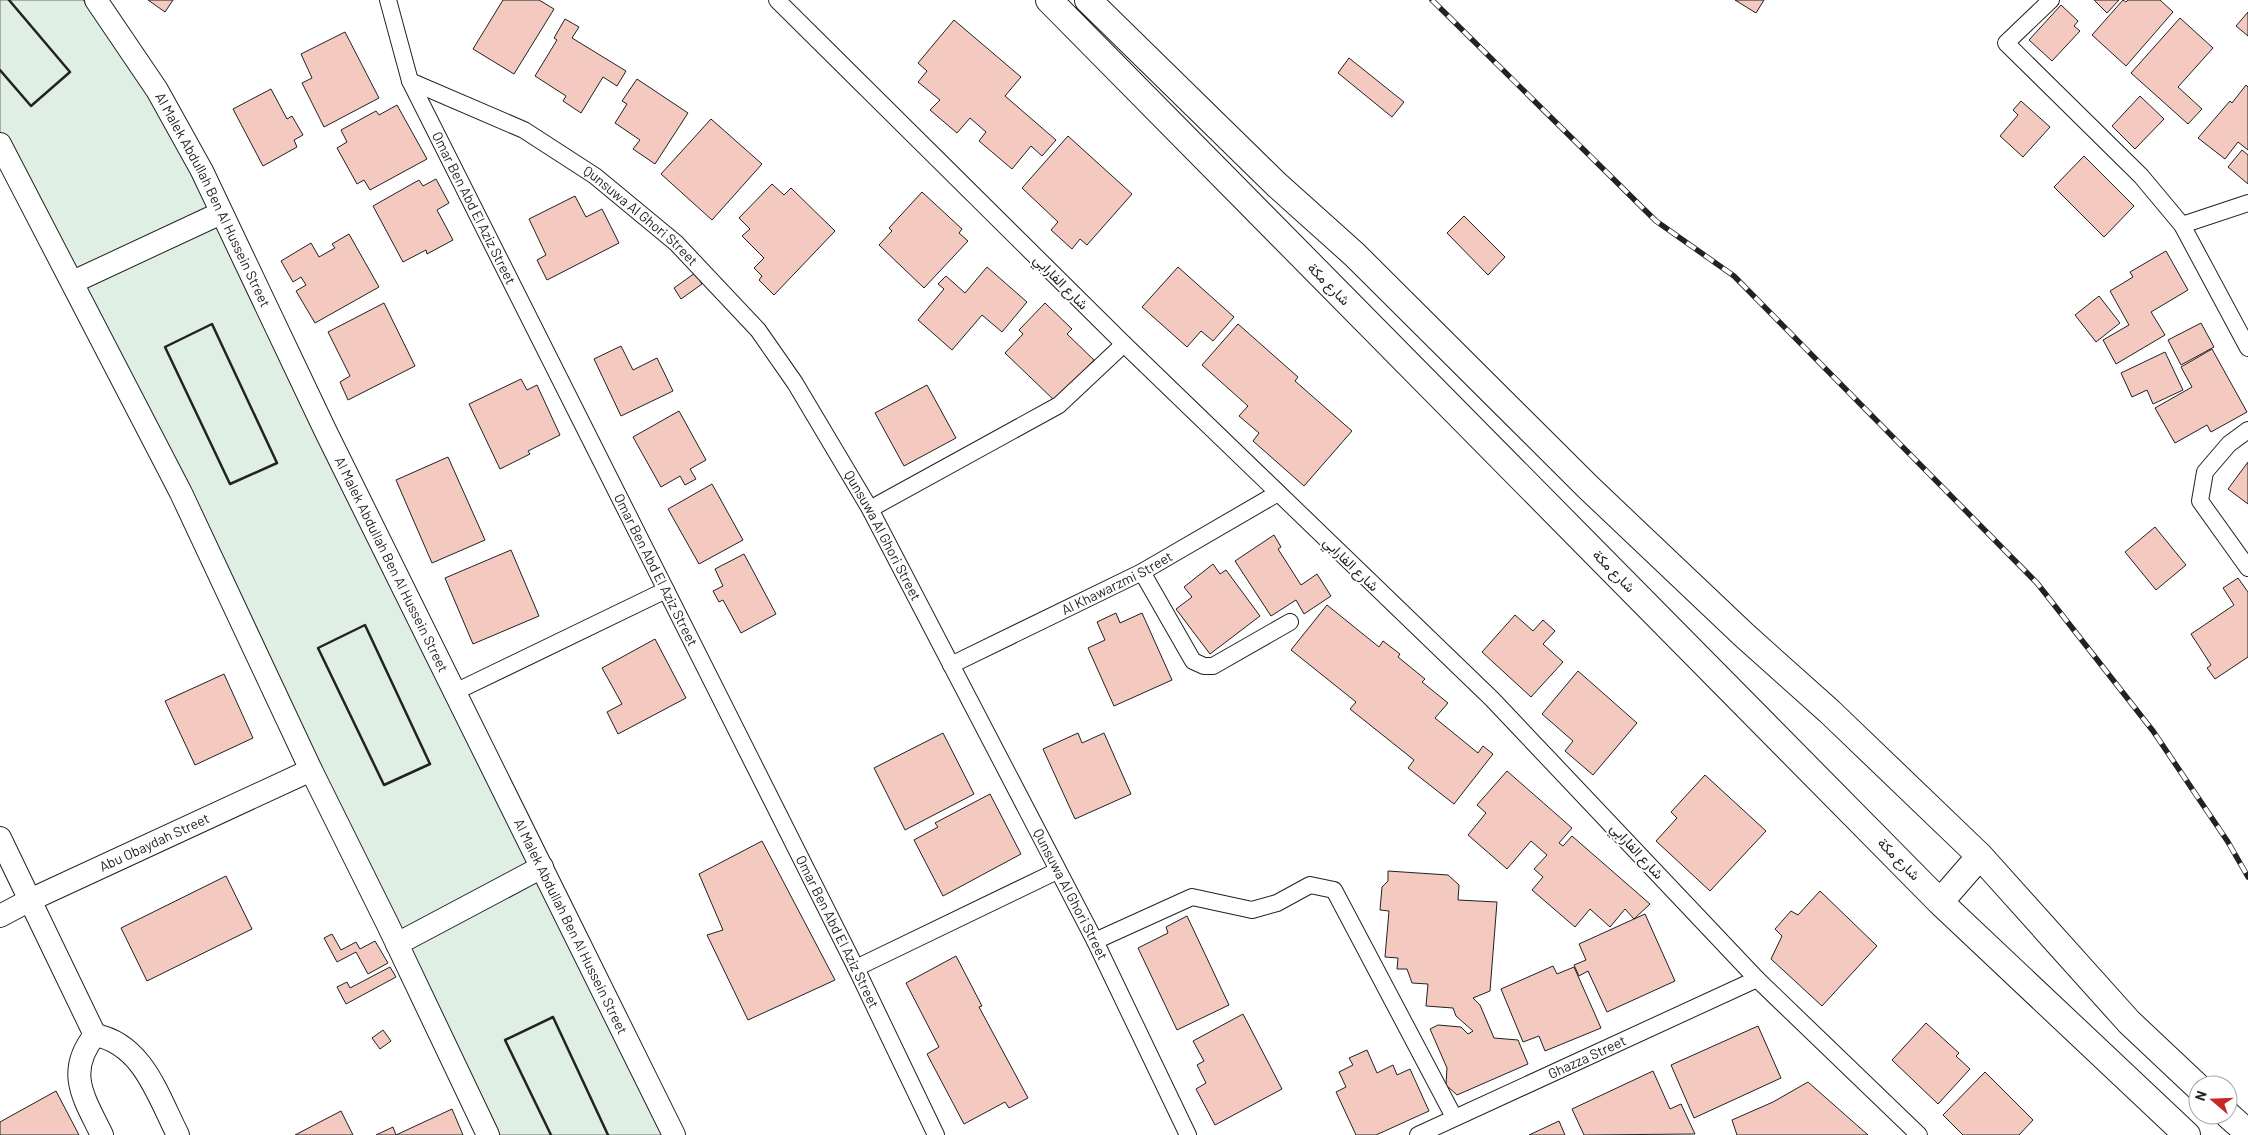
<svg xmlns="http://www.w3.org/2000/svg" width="2248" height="1135" viewBox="0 0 2248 1135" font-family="Barlow,Vazirmatn,sans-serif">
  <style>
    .green { fill: #e0efe3; stroke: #6f6f6f }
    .building { fill: #f3c9c0; stroke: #222 }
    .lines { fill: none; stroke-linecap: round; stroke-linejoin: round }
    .street-casing { stroke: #222; stroke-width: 18 }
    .secondary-casing { stroke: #222; stroke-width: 24 }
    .primary-casing { stroke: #222; stroke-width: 28 }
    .street { stroke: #fff; stroke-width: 16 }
    .secondary { stroke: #fff; stroke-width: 22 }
    .primary { stroke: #fff; stroke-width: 26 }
    .rail-casing { stroke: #222; stroke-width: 5.5 }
    .rail { stroke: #fff; stroke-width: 4; stroke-dasharray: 11; stroke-linecap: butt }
    .wall { stroke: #222; stroke-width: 2.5 }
    .labels { text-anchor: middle; stroke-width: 4; stroke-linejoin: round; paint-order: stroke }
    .street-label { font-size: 14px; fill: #222; stroke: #fff }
  </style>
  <rect width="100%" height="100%" fill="#fff"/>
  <!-- green -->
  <path class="green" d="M0,0H83L143,80L223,237L667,1135H500L399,925L0,161Z"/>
  <!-- building -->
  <path class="building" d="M148,0H173L165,12Z
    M503,0H539L554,9L514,74L473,49Z
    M1735,0H1764L1756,13Z
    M2094,0H2119L2107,13Z
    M2123,0L2126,2L2128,0H2160L2173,12L2126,66L2092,35Z
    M2061,5L2078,21L2074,26L2080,31L2052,61L2029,40Z
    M2248,12V36L2236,26Z
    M2180,18L2213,48L2178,87L2202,109L2188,124L2131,73Z
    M565,19L579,27L572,38L626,71L617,86L603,77L581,113L563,101L566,96L535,76L557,40L554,38Z
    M954,20L1021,77L1005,96L1056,140L1042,156L1031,146L1012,169L979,141L986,132L970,118L957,133L930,110L940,100L918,82L927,71L918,63Z
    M345,32L379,98L324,127L302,83L312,78L301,54Z
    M1349,58L1404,102L1392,117L1338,73Z
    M637,79L688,113L655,164L633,149L640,140L615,123L627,104L622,101Z
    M2246,85L2248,87V150L2238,142L2225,159L2198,138L2230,101L2232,103Z
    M271,89L287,119L292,116L303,135L294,140L297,147L263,166L233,109Z
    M2140,96L2164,119L2135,149L2112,126Z
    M2021,101L2050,127L2023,157L2000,136L2018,115L2013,110Z
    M397,105L427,159L370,190L364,180L357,184L337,148L347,142L341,130L376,111L379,115Z
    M711,119L762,164L712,220L661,174Z
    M1068,136L1132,194L1087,245L1080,239L1072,249L1051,230L1058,222L1022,188Z
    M2242,150L2248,155V184L2228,167Z
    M2084,156L2134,206L2104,237L2054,187Z
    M436,179L449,203L437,210L453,240L427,254L426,250L403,262L373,206L419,180L423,186Z
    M772,184L784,195L791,188L835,231L774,295L759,280L762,276L754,268L764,258L742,236L750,229L739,218Z
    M922,192L962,229L959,233L968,241L924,288L879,245L892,231L889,228Z
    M575,196L586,217L602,209L619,243L547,280L537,260L546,255L529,219Z
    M1464,216L1505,257L1488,275L1447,233Z
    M349,234L379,287L315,323L296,291L306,285L301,277L293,282L281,261L311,243L319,257L335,248L332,244Z
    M2166,251L2188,290L2151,312L2165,335L2116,364L2103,340L2129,325L2110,291L2133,277L2130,272Z
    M987,267L1027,302L1002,332L982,315L952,350L918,320L944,289L938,284L946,276L965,293Z
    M1178,267L1234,317L1213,341L1201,331L1187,347L1142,307Z
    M695,273L702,284L681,299L674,288Z
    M2099,296L2120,323L2096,342L2075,315Z
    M384,303L415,366L348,400L340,382L350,376L328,332Z
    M1045,303L1072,329L1067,334L1094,360L1055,401L1005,353L1023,334L1019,330Z
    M2201,323L2214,347L2181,365L2168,340Z
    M1238,324L1298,377L1295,381L1352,431L1304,486L1253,441L1259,433L1239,416L1248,406L1202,365Z
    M621,346L633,370L657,358L673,391L621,416L594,359Z
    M2212,349L2247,412L2211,432L2207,425L2175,443L2155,408L2192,387L2181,367Z
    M2165,352L2183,390L2153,404L2147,390L2132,397L2121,373Z
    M521,379L527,390L537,385L560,435L528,451L530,454L500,469L469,404Z
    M927,385L956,438L904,466L875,413Z
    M679,411L706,460L690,469L696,479L685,485L680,476L661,487L633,437Z
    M448,457L485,540L432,563L396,480Z
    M2248,462V504L2228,489Z
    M712,484L743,540L699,564L668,509Z
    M2155,527L2186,565L2156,590L2125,552Z
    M1274,535L1281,547L1278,549L1301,585L1317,574L1331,596L1304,614L1296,600L1271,616L1235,561Z
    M511,550L539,616L473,644L445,578Z
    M744,554L776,614L741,633L723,600L719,602L713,591L723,586L715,569Z
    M1213,564L1220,574L1226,570L1260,616L1210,654L1176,609L1192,597L1184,587Z
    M2238,578L2248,592V657L2215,679L2207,668L2211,665L2191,634L2234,605L2223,588Z
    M1327,605L1379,647L1383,641L1400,654L1398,657L1425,679L1422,682L1448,703L1435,718L1478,753L1483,746L1493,754L1454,804L1408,768L1414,760L1350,709L1356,702L1291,650Z
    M1116,613L1120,623L1142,613L1172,680L1114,706L1088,648L1105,640L1097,622Z
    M1515,615L1533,631L1543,620L1555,631L1543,644L1563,662L1531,697L1482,652Z
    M655,639L686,698L618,734L607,712L622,704L602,668Z
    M1578,671L1637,723L1593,775L1565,751L1573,741L1542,714Z
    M224,674L253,738L195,765L165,701Z
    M943,733L974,794L905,830L874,768Z
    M1078,733L1082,743L1104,733L1131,794L1075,819L1043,749Z
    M1507,771L1572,828L1559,843L1563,846L1572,836L1650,904L1634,919L1625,909L1610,927L1590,909L1575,927L1532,890L1543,877L1534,869L1547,855L1531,841L1507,869L1468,835L1486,813L1477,805Z
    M1705,775L1766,831L1710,891L1656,841L1677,818L1671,812Z
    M990,794L1021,854L943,896L914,840L938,827L935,823Z
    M762,841L835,980L748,1020L707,935L723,930L699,874Z
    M1388,871L1448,875L1459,885L1458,900L1497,902L1490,991L1473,998L1480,1005L1494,1038L1518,1040L1528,1064L1457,1095L1446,1085L1447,1068L1430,1029L1438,1025L1461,1027L1468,1034L1473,1031L1456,1016L1453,1008L1426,1006L1428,984L1412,983L1407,969H1397L1398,958L1385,957L1389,911L1380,910L1382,887L1388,881Z
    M226,876L252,929L147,981L121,928Z
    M1820,891L1877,946L1822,1006L1771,959L1782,936L1775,929L1791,911L1798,915Z
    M1645,914L1675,981L1607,1012L1588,971L1579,976L1574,965L1586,960L1579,944Z
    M1187,916L1229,1005L1177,1030L1138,948L1168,933L1166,927Z
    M332,934L341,950L356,942L360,949L375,941L388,963L368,974L356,952L337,962L324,938Z
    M956,956L982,1006L979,1007L1028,1098L1009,1108L1005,1102L964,1124L927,1054L939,1047L906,983Z
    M1553,966L1557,974L1574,967L1601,1028L1545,1051L1539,1036L1523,1042L1501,989Z
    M390,967L396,977L346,1004L337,987L347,982L350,988Z
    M1243,1014L1282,1089L1215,1125L1196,1089L1206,1083L1197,1065L1204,1061L1193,1041Z
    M1926,1023L1959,1053L1956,1056L1970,1069L1938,1104L1892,1060Z
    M1758,1026L1781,1078L1694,1118L1671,1065Z
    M383,1030L391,1041L380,1049L372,1038Z
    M1367,1050L1377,1073L1393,1065L1397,1075L1410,1069L1429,1111L1376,1135H1356L1336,1092L1346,1087L1339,1072L1353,1065L1349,1058Z
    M1653,1071L1670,1109L1681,1104L1695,1134L1584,1135L1572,1109Z
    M1985,1072L2033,1120L2019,1135H1963L1943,1115Z
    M1808,1082L1868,1135H1737L1732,1120L1773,1102Z
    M56,1091L79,1135H0V1122Z
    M452,1109L463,1135H376L393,1127L396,1135Z
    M341,1111L353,1135H295Z
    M1559,1121L1565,1135H1529Z"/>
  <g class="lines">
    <!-- street casing -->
    <g class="street-casing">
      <g id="street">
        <path id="s1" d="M388,0L410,81L856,968L936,1135"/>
        <path d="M777,0L1124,344L1492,699L1757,979L1919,1135"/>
        <path d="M2051,0L2006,43L2141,176L2182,225L2248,348"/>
        <path id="s2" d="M410,81L524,130L595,176L676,243L758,330L795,383L870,509L1095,941L1188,1135"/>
        <path d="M2182,225L2248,203"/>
        <path d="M2248,430L2229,444L2205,472L2200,501L2248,568"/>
        <path d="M870,509L1059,405L1124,344"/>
        <path d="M1142,572L1193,661L1204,666H1213L1290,622"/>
        <path id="s3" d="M951,665L1142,572L1278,493"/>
        <path d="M455,692L666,590"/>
        <path d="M1095,941L1192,897L1252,910L1277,903L1310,885L1334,890L1454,1117"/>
        <path d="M856,968L1057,871"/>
        <path id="s4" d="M1418,1135L1757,979"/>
      </g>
    </g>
    <!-- secondary casing -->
    <g class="secondary-casing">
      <g id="secondary">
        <path id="s5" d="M96,0L157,90L202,171L325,430L674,1135"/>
        <path d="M0,144L181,493L311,770L388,925L488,1135"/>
        <path d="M73,282L221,213"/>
        <path d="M0,838L95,1035"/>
        <path id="s6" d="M0,916L30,900L311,770"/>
        <path d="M397,944L542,867"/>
        <path d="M95,1035C143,1044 158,1096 178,1135"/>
        <path d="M95,1035C65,1072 84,1098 102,1135"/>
      </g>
    </g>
    <!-- primary casing -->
    <g class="primary-casing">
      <path id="primary" d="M1049,0L1940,902L2187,1135
        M1088,0L1277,185L1355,255L1589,488L1744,635L1830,712L1980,856L2129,1022L2198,1087
        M1940,902L1980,856
        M2228,1115L2248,1133"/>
    </g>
    <!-- street -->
    <use href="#street" class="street"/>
    <!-- secondary -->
    <use href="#secondary" class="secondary"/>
    <!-- primary -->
    <use href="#primary" class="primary"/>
    <!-- rail casing -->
    <g class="rail-casing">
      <path id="rail" d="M1432,0L1656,221L1734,276L2037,583L2153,731L2228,842L2248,877"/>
    </g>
    <!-- rail -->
    <use href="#rail" class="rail"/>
    <!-- wall -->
    <path class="wall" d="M0,70L31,106L70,72L9,0
      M212,324L277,463L230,484L165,347Z
      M365,625L430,764L384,785L318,648Z
      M551,1135L505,1040L553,1017L608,1135"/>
  </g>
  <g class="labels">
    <!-- street labels -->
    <g class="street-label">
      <text dy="5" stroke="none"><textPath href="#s5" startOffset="232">Al Malek Abdullah Ben Al Hussein Street</textPath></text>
      <text dy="5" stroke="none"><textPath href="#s1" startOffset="226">Omar Ben Abd El Aziz Street</textPath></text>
      <text dy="5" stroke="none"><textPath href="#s2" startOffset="269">Qunsuwa Al Ghori Street</textPath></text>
      <text transform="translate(1061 282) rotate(45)" y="5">شارع الفارابي</text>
      <text transform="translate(1329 284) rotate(45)" y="5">شارع مكة</text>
      <text dy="5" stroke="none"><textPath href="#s2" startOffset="674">Qunsuwa Al Ghori Street</textPath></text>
      <text dy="5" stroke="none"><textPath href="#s5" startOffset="638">Al Malek Abdullah Ben Al Hussein Street</textPath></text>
      <text transform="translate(1351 564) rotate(44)" y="5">شارع الفارابي</text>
      <text dy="5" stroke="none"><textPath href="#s1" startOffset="631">Omar Ben Abd El Aziz Street</textPath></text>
      <text transform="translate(1614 571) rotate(45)" y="5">شارع مكة</text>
      <text dy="5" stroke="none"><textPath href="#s3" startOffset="185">Al Khawarzmi Street</textPath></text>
      <text dy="5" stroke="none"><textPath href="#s6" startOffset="171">Abu Obaydah Street</textPath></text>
      <text transform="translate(1637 851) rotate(47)" y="5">شارع الفارابي</text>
      <text transform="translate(1899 859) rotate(45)" y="5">شارع مكة</text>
      <text dy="5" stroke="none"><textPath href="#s2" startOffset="1079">Qunsuwa Al Ghori Street</textPath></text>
      <text dy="5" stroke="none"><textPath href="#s5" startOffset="1042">Al Malek Abdullah Ben Al Hussein Street</textPath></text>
      <text dy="5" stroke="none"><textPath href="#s1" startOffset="1036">Omar Ben Abd El Aziz Street</textPath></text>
      <text dy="5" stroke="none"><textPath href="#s4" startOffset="186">Ghazza Street</textPath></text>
    </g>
  </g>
  <!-- north arrow -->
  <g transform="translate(2213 1100) rotate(289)"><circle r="24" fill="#ffffff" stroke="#a7a7a7"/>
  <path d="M0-4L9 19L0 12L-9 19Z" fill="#c62828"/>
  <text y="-8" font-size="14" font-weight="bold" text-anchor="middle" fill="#222222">N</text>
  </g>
</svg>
